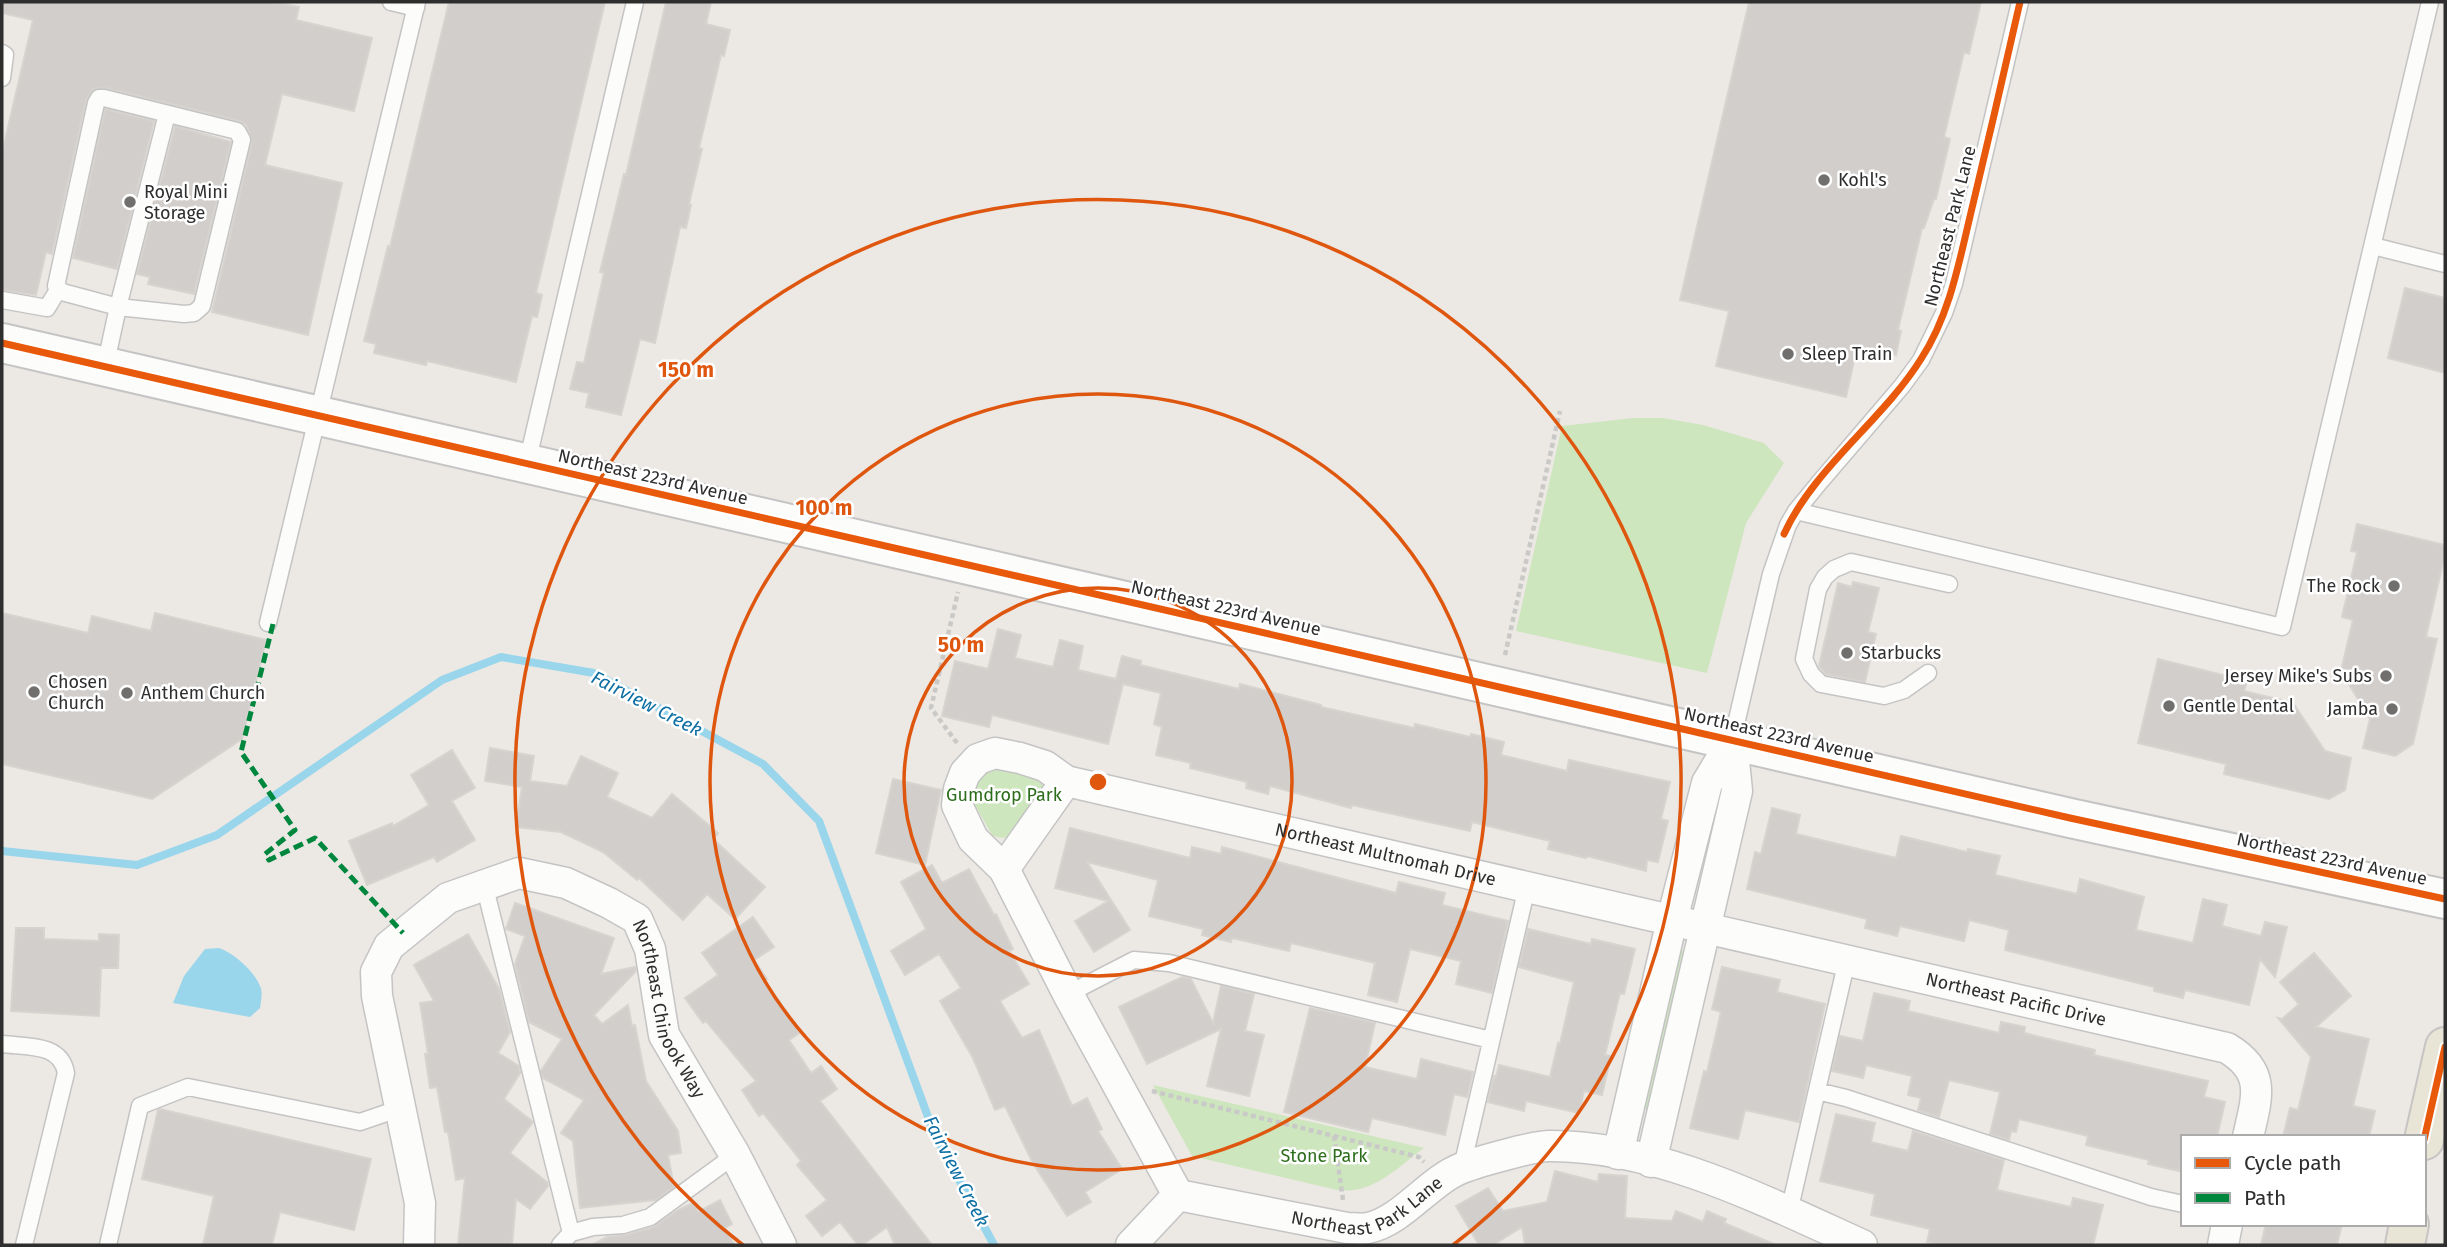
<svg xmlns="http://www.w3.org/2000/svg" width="2447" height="1247" viewBox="0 0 2447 1247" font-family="'Fira Sans',sans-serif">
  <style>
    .green { fill: #cee6be }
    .water { fill: #99d6ec }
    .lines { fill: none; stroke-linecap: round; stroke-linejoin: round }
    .stream { stroke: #99d6ec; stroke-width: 8 }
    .building { fill: #d1cecb; stroke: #d7d4d0; stroke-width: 2 }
    .lane-casing { stroke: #c5c4c5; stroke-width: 19 }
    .street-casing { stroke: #c5c4c5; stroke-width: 33 }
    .secondary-casing { stroke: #c5c4c5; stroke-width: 42 }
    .primary-casing { stroke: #c6c5c4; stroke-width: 42 }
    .path { stroke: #c9c9c8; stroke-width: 4.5; stroke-dasharray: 5 3.5; stroke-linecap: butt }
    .lane { stroke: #fcfcfb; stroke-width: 16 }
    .street { stroke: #fcfcfb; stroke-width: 30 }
    .secondary { stroke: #fcfcfb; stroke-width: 38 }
    .primary { stroke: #e8e4d6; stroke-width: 38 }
    .quiet { stroke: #00873e; stroke-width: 5; stroke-dasharray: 10 5; stroke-linecap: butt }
    .cycleway-casing { stroke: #fff; stroke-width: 11 }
    .cycleway { stroke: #e8590c; stroke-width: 7 }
    .ring { fill: none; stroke: #df570e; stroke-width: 3.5 }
    .poi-dot { fill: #706f6e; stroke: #fff; stroke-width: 2.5 }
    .labels { text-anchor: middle; stroke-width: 5; stroke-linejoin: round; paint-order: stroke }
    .poi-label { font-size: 18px; fill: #2e2e2e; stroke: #fff; text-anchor: start }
    .street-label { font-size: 18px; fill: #2e2e2e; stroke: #fff }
    .park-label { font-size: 18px; fill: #2c6e1b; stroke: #fff }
    .water-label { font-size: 19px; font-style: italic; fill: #0d6fa3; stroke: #fff }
    .centre { fill: #df570e; stroke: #fff; stroke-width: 3.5 }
    .ring-label { font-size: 21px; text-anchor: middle; font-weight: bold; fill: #df570e; stroke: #fff; stroke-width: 5; stroke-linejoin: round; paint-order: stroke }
  </style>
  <rect width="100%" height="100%" fill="#ece8e4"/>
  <!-- green -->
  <path class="green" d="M1633,418H1663L1703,425L1764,443L1784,463L1746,523L1707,673L1516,631L1562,426Z
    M990,765L1029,770L1043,785L1042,793L1011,836C1004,839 999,838 992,835L972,800L973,785Z
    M1680,949L1689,952L1649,1111L1642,1107Z
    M1153,1085L1424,1148C1398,1167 1373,1195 1337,1190L1192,1156Z"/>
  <!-- water -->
  <path class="water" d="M219,948C234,953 254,971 260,986C263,992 261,1001 260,1008L250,1017L173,1003L184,976L205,949Z"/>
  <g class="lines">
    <!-- stream -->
    <path class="stream" d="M2,851L137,865L217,835L442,680L501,657L594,673L763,764L819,821L934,1133L994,1245"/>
  </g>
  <!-- building -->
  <path class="building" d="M2,2H275L299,7L296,20L372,38L354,111L282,94L265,165L342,183L308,335L212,312L252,142L246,125L240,121L106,88L93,89L86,100L52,254L46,252L36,295L2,290V153L33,20L2,13Z
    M449,2H605L536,293L542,295L537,317L532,316L516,382L427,361L426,365L374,353L376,344L364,341L388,246L390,247Z
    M666,2H711L706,24L730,30L724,56L721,55L699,148L702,149L689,204L691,205L686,228L680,227L655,343L640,339L621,415L586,407L589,393L570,389L577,362L584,363L604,273L600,272L624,174L626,175Z
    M1749,2H1981L1969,54L1964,52L1944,137L1950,139L1936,199H1934L1924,228H1922L1898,330L1901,331L1896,355L1857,347L1846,397L1716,366L1729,311L1680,300Z
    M105,109L154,121L117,269L73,258Z
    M175,126L231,142L194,294L148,284L150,277L137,274Z
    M2405,288L2445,298V373L2388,358Z
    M2357,524L2445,545V554L2426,637L2437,639L2413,744L2395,756L2363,748L2370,719L2341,671L2353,620L2342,617L2357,552L2351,551Z
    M1853,582L1879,588L1868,632L1876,634L1865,682L1826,674L1819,666L1838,583L1852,587Z
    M2,613L88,633L92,616L151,631L155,613L266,640L242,739L152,799L2,764Z
    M998,629L1021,635L1015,658L1053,667L1060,640L1083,646L1078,670L1116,679L1122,656L1141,661L1140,665L1239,689L1240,684L1321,705V707L1414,728L1415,724L1470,737L1471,734L1504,742L1501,755L1567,771L1569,760L1670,782L1661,819L1668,821L1658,862L1647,860L1646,871L1587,856L1586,858L1548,849L1550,841L1472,822L1470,831L1352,805L1351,808L1270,786L1268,794L1246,788L1247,782L1190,768L1191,763L1156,755L1162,727L1154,724L1161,693L1123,684L1108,744L992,715L989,727L942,716L955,661L988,669Z
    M2158,659L2247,681L2244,691L2293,703L2325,751L2351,758L2345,790L2329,799L2224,774L2226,764L2138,743Z
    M490,748L534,756L530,781L567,786L581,756L618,773L607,797L652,818L672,794L718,833L713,839L765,887L735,919L707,894L683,920L639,878L637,880L603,852L561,832L516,827L522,787L485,781Z
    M452,750L475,788L452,801L475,840L437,862L434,857L367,885L349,841L392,823L393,826L429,805L411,775Z
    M893,779L941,790L925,865L876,853Z
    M1772,808L1800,815L1796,834L1896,858L1901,836L1967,852L1968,849L2000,856L1995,875L2077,894L2080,879L2144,897L2136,930L2193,943L2203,899L2227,905L2222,926L2261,936L2265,922L2287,927L2275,977L2260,959L2249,1005L2185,990L2183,998L2154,991V987L2005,950L2009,930L1969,920L1964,941L1900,926L1897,936L1865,928L1867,919L1747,889L1755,852L1761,854Z
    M1070,828L1190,858L1192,847L1221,854L1222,847L1396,893L1399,882L1445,893L1442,905L1508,921L1492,993L1456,984L1461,961L1410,949L1397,1002L1368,995L1375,963L1291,943L1289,951L1232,938L1231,942L1202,935L1203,929L1149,916L1158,880L1087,862L1130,930L1094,952L1075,921L1108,901L1055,888Z
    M932,865L942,883L969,869L994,915L996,914L1013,949L1009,951L1029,984L1000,1001L1022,1038L1039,1030L1072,1106L1087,1098L1102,1129L1098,1131L1122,1169L1085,1192L1091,1202L1067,1216L1033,1163L1005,1106L995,1110L973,1058L940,1001L961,988L939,954L905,975L891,951L926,929L901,882Z
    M515,903L614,938L601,974L635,967L636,971L594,1015L602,1024L628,1005L632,1026L635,1025L646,1081L678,1131L681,1153L668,1155L674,1187L656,1200L580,1208L573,1141L561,1133L584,1100L543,1078L541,1071L562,1039L529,1022L515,964L525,936L506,929Z
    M753,917L774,947L754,960L767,979L764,980L801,1032L789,1040L811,1073L821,1066L837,1089L820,1101L932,1245H895L887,1227L862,1245H858L840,1222L822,1236L806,1216L827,1200L797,1165L801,1161L763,1113L759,1116L742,1090L756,1081L706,1021L703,1023L685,998L718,975L702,953Z
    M16,928H44V939L99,941V934L119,935L118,968H101L99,1016L11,1011Z
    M1528,929L1591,944L1592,939L1635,949L1624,994L1620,993L1605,1055L1611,1056L1602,1095L1584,1091L1579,1113L1526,1101L1524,1111L1488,1102L1494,1076L1496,1077L1499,1065L1550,1077L1558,1043L1560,1044L1574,982L1519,967Z
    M468,934L499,989L510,1032L498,1053L519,1066L520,1073L504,1099L533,1122L510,1153L547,1182L548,1186L530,1209L516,1199L512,1245H458L465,1178L456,1180L448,1132H445L437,1087L430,1088L425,1054H428L420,1003L434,1001L414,965Z
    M2314,953L2351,996L2316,1027L2369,1039L2353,1106L2375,1111L2369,1137H2283L2290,1108L2298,1110L2311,1057L2278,1018L2282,1019L2299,1004L2280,982Z
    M1722,967L1780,980L1777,992L1825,1004L1799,1122L1745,1110L1738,1139L1690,1128L1704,1071L1707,1072L1721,1012L1712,1009Z
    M1182,977L1191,979L1213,1023L1221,986L1254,994L1245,1031L1264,1035L1249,1096L1207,1086L1221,1029L1147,1064L1119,1007Z
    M1874,993L1910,1001L1908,1011L1999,1033L2001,1022L2025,1027L2024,1033L2095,1050L2094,1055L2208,1081L2204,1097L2225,1102L2217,1137H2183V1154L2179,1171L2148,1164L2149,1160L2086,1145L2088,1136L2019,1119L2016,1132L2011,1131L2009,1140L1990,1134L2000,1092L1949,1080L1939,1117L1918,1110L1921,1098L1908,1095L1912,1076L1866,1065L1863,1078L1832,1071L1840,1036L1863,1041Z
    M1310,1008L1375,1023L1365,1067L1417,1079L1421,1059L1473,1072L1467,1097L1454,1094L1445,1135L1372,1118L1368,1132L1284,1112Z
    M160,1109L371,1159L354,1230L280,1212L272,1245H203L214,1196L142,1179L158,1110Z
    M1836,1114L1875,1123L1871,1142L1908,1151L1913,1131L2004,1160L1997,1190L2071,1207L2073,1198L2103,1205L2093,1245H1940L1927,1242L1930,1229L1871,1215L1875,1194L1820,1181Z
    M1555,1171L1598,1182L1599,1174L1627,1176L1625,1218L1672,1221L1676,1211L1703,1222L1707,1211L1726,1219L1724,1223L1776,1245H1525L1522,1227L1493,1245H1479L1456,1206L1488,1188L1503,1211L1547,1202Z
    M720,1200L732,1224L725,1228L734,1245H592L607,1237L626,1235L653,1227L678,1210L693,1203L698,1212Z
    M2266,1224H2342L2337,1245H2261Z"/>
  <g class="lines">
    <!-- lane casing -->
    <g class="lane-casing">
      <path id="lane" d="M391,2L416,8
        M2,53L5,55L2,78
        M2373,246L2445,264
        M2,300L47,308L58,290
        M105,367L118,307L62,292L56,286L96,103L99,98H104L237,131L242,140L202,306L194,313L184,314L118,307L167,114
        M527,463L635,2
        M1796,511L2282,627L2430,2
        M268,623L417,2
        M1928,673L1904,690L1884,696L1821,684L1811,674L1804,659L1818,589L1825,577L1834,569L1851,562L1949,584
        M1732,741L1771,574L1788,525L1796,511L1819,483L1902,386L1921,360L1944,313L1954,284L2020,2
        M484,884L571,1233
        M1068,994L1134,960L1169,963L1491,1040
        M2,1044C27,1047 61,1043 66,1073L24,1245
        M1817,1091L1846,1098L2151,1197L2183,1204
        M1462,1167L1527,887
        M1789,1212L1847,960
        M108,1245L140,1106L188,1087L360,1122L401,1108
        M560,1245L571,1233L593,1227L623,1225L650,1217L735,1155"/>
    </g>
    <!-- street casing -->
    <g class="street-casing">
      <g id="street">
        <path d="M1004,869L1066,781"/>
        <path d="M1618,1154L1672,920L1707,783L1732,741"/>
        <path d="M1651,1162L1737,791L1732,741"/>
        <path id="s1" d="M1178,1195L1068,994L1004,869L973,839L957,805L959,789L965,773L978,759L995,753L1020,758L1045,766L1066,781L2227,1048C2267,1072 2257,1097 2248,1137"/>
        <path id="s2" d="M1178,1195L1347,1228C1354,1228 1362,1229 1368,1228C1401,1222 1430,1180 1462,1168C1477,1162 1534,1146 1549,1146C1656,1145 1767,1202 1862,1245"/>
        <path id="s3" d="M419,1245L420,1203L377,996L376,972L389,946L448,898L519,873L566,883L609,903L637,919L650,949L664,1035L735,1155L781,1245"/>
        <path d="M1131,1245L1178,1195"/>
        <path d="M2223,1245L2227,1224"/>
      </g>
    </g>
    <!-- secondary casing -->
    <g class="secondary-casing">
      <path id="secondary" d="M2,343L2070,818L2445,899"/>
    </g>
    <!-- primary casing -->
    <g class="primary-casing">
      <path id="primary" d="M2424,1140L2445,1047
        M2405,1245L2409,1224"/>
    </g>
    <!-- path -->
    <path class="path" d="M1505,655L1560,411
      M957,743L931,708L958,592
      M1152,1091L1419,1157L1424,1162
      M1334,1136L1343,1200"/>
    <!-- lane -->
    <use href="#lane" class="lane"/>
    <!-- street -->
    <use href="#street" class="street"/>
    <!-- secondary -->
    <use href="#secondary" class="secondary"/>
    <!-- primary -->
    <use href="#primary" class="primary"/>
    <!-- quiet -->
    <path class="quiet" d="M273,624L241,752L295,830L265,854L269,860L315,838L403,933"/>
    <!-- cycleway casing -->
    <g class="cycleway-casing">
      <path id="cycleway" d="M2,343L2070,818L2445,899
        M1784,534C1814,468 1883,420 1921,359C1951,313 1960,257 1973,204C1989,137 2005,69 2020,2
        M2424,1140L2445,1047"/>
    </g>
    <!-- cycleway -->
    <use href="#cycleway" class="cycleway"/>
  </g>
  <!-- distance rings -->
  <g class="ring">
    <circle cx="1098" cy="782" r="194"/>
    <circle cx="1098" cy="782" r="388"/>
    <path d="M743 1245A583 583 0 1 1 1453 1245"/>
  </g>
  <!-- markers -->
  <g class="poi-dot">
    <circle cx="1824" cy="180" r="7"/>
    <circle cx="130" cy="202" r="7"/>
    <circle cx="1788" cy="354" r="7"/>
    <circle cx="2394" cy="586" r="7"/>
    <circle cx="1847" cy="653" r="7"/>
    <circle cx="2386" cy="676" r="7"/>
    <circle cx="34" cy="692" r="7"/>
    <circle cx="127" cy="693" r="7"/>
    <circle cx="2169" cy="706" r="7"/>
    <circle cx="2392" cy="709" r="7"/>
  </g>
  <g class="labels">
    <!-- poi labels -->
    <g class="poi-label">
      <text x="1838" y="186">Kohl's</text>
      <text x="144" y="198">Royal Mini<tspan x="144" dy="21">Storage</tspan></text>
      <text x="1802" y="360">Sleep Train</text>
      <text x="2380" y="592" text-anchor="end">The Rock</text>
      <text x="1861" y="659">Starbucks</text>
      <text x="2372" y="682" text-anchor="end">Jersey Mike's Subs</text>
      <text x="48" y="688">Chosen<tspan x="48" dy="21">Church</tspan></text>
      <text x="141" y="699">Anthem Church</text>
      <text x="2183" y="712">Gentle Dental</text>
      <text x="2378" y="715" text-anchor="end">Jamba</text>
    </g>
    <!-- street labels -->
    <g class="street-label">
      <text transform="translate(1950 226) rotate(-76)" y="6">Northeast Park Lane</text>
      <text transform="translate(653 477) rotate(13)" y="6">Northeast 223rd Avenue</text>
      <text transform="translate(1226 608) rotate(13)" y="6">Northeast 223rd Avenue</text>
      <text transform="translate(1779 735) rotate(13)" y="6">Northeast 223rd Avenue</text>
      <text dy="6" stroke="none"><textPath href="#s1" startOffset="926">Northeast Multnomah Drive</textPath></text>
      <text transform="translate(2332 859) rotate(12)" y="6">Northeast 223rd Avenue</text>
      <text dy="6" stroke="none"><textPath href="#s1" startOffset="1573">Northeast Pacific Drive</textPath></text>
      <text dy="6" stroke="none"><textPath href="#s3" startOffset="682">Northeast Chinook Way</textPath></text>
      <text dy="6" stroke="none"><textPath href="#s2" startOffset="198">Northeast Park Lane</textPath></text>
    </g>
    <!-- park labels -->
    <g class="park-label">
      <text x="1004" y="801">Gumdrop Park</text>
      <text x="1324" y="1162">Stone Park</text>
    </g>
    <!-- water labels -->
    <g class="water-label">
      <text transform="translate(647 703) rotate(27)" y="7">Fairview Creek</text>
      <text transform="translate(957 1171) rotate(63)" y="7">Fairview Creek</text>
    </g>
  </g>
  <circle cx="1098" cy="782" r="10" class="centre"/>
  <g class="ring-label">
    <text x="686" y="377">150 m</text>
    <text x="824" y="515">100 m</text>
    <text x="961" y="652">50 m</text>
  </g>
  <!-- border -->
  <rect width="2447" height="1247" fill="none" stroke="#2e2e2e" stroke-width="7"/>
  <!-- legend -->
  <rect x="2181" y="1135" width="245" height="91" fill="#ffffff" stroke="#ababab" stroke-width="2"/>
  <rect x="2195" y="1158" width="35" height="10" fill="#e8590c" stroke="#ababab" stroke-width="2"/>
  <text x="2244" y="1170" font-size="21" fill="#2e2e2e">Cycle path</text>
  <rect x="2195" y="1193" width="35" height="10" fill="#00873e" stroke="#ababab" stroke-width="2"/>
  <text x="2244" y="1205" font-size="21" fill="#2e2e2e">Path</text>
</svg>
